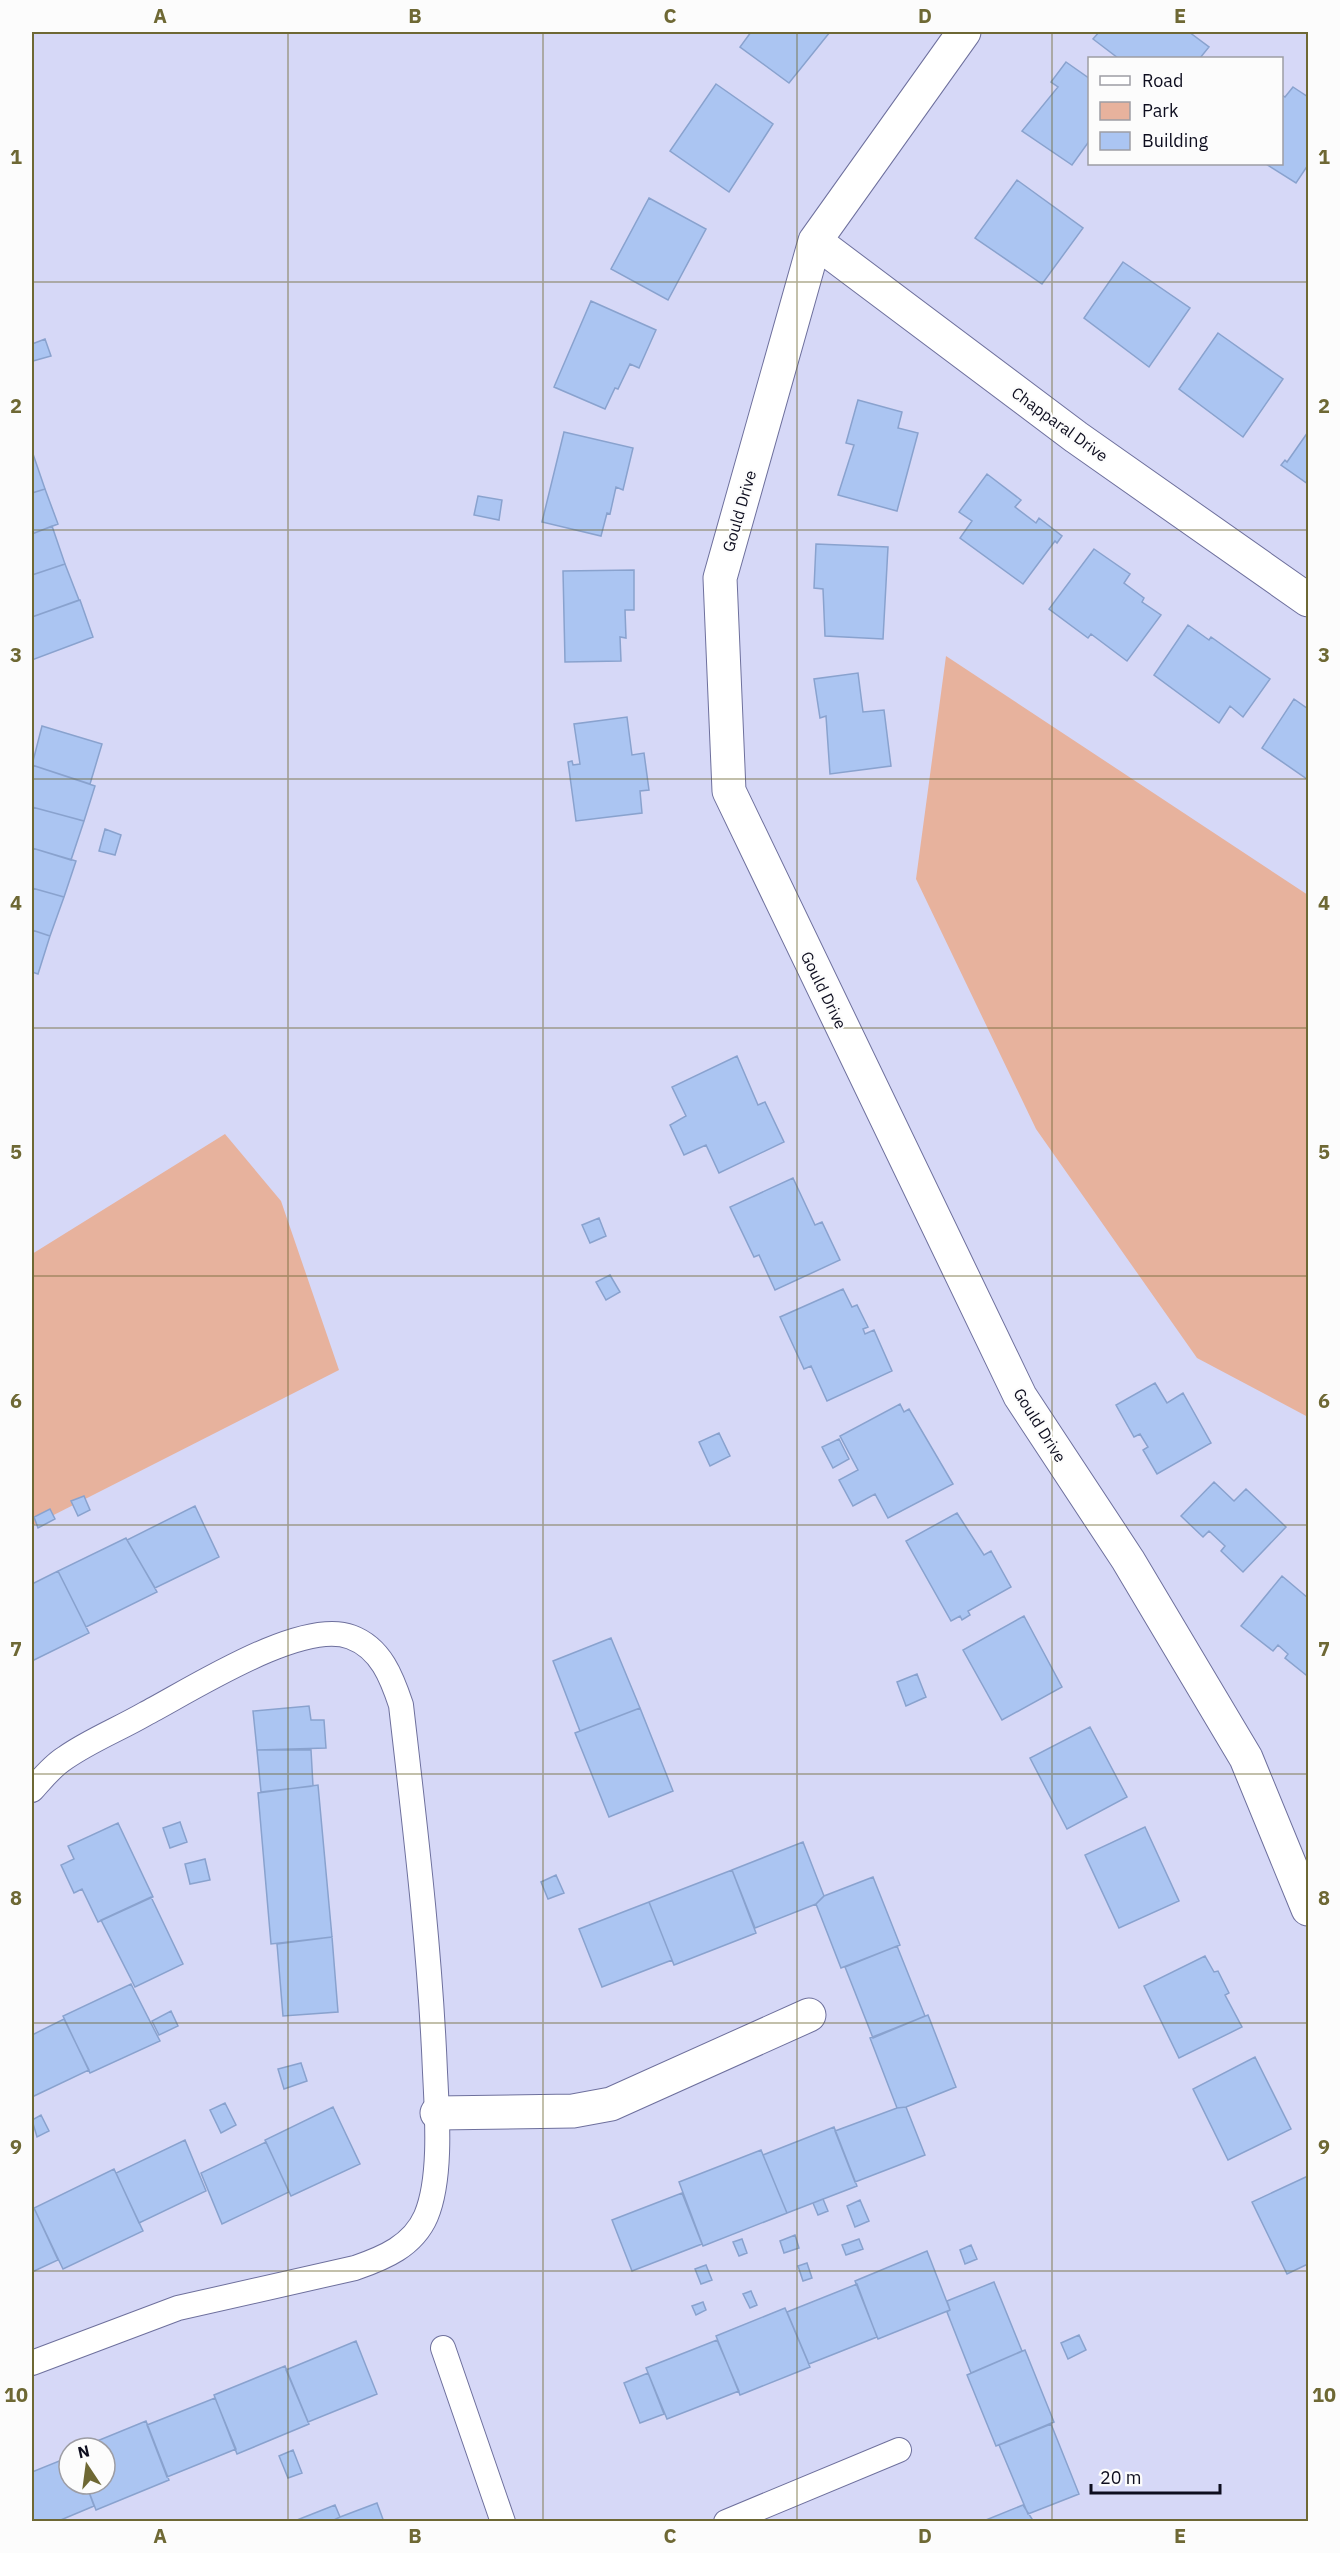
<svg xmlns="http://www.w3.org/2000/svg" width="1340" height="2553" viewBox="0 0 1340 2553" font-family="'IBM Plex Sans',sans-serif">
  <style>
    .green { fill: #e7b29d }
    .building { fill: #abc5f2; stroke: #89a2ce; stroke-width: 1.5 }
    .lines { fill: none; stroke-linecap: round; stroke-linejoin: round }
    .lane-casing { stroke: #6e709d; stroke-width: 26 }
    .street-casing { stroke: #6e709d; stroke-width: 35 }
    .lane { stroke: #fff; stroke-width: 24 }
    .street { stroke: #fff; stroke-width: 33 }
    .grid { fill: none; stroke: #6e6834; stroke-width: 1.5; stroke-opacity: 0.55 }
    .labels { text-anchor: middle; stroke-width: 4.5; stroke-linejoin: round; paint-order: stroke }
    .street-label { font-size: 16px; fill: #0e0e1f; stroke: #fcfcfc }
    .neatline { fill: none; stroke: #6e6834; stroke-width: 2 }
    .grid-label { font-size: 20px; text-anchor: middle; font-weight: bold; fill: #6e6834 }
  </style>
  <rect width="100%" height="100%" fill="#d6d8f7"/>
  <!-- green -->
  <path class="green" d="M946,656L1308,895V1417L1197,1358L1036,1129L916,879Z
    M225,1134L281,1201L339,1370L32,1526V1254Z"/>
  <!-- building -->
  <path class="building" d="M751,32H830L789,83L740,47Z
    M1099,32H1189L1209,47L1200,58H1118L1093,39Z
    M1066,62L1090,79V140L1072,165L1022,131L1058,87L1051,82Z
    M716,84L773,124L729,192L670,151Z
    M1293,87L1308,97V165L1296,183L1266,164H1282V95L1285,97Z
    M1017,180L1083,228L1042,284L975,238Z
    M649,198L706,229L668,300L611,269Z
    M1123,262L1190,308L1149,367L1084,318Z
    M591,301L656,330L639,368L630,364L618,389L615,388L605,409L554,387Z
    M1218,333L1283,379L1243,437L1179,389Z
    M45,339L51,356L33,361L32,344Z
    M858,400L902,412L898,428L918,433L897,511L838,495L854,445L846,443Z
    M564,432L633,448L623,490L616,487L610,514L607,513L601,536L542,522Z
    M1308,432V484L1281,465L1285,460L1287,462Z
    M32,451L45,489L32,493Z
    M987,474L1021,500L1015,507L1036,523L1039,518L1062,536L1057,543L1055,541L1023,584L960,538L972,521L959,512Z
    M45,489L58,524L32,534V493Z
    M478,496L502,500L499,520L474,515Z
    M52,526L65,564L32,575V534Z
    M816,544L888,547L883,639L825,636L823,589L814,588Z
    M1094,549L1130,574L1124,583L1144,598L1142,602L1161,615L1127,661L1091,634L1088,638L1049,609Z
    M65,564L79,600L32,617V575Z
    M634,570V610H625L626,638L620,637L621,661L565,662L563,571Z
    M80,600L93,637L32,660V617Z
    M1188,625L1209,640L1211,637L1270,679L1243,717L1230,706L1219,723L1154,675Z
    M858,673L863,712L884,710L891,766L830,774L826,716L820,718L814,679Z
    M1294,699L1308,709L1307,779L1262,748Z
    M627,717L632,755L644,753L649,790L640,791L642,813L576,821L568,762L572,761L573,765L580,764L574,724Z
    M42,726L102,744L90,784L32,765Z
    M32,765L95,786L84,821L32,807Z
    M32,807L84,821L71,860L32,848Z
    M105,829L121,835L115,855L99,851Z
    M32,848L76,861L64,897L32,888Z
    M32,888L64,897L50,936L32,930Z
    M32,930L50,936L38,974L32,972Z
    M737,1056L758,1105L765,1102L784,1142L719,1173L706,1145L684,1155L670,1125L686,1116L672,1087Z
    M793,1178L815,1225L822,1222L840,1260L775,1290L759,1255L754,1257L730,1207Z
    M599,1218L606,1236L590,1243L582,1225Z
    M610,1275L620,1292L606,1300L596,1282Z
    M843,1289L852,1307L857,1305L868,1327L863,1329L865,1334L874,1330L892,1371L827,1401L811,1366L804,1369L780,1317Z
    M1155,1383L1167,1403L1183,1393L1211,1443L1157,1474L1143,1450L1148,1447L1140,1434L1134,1437L1116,1405Z
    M900,1404L904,1412L909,1409L953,1484L888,1518L875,1494L853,1506L839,1480L858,1470L840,1436Z
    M719,1433L730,1456L710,1466L699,1442Z
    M839,1439L849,1459L833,1468L822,1447Z
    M1214,1482L1234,1501L1246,1489L1286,1527L1243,1572L1221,1551L1225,1546L1209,1531L1203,1537L1181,1516Z
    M84,1496L90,1510L78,1516L71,1501Z
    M195,1506L219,1557L155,1588L127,1540Z
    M50,1509L55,1519L38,1528L34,1517Z
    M957,1513L984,1555L991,1551L1011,1587L968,1611L970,1615L962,1620L960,1616L951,1621L906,1541Z
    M126,1538L157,1592L86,1627L58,1571Z
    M58,1571L89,1633L32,1661V1584Z
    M1282,1576L1308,1598V1672L1306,1675L1285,1658L1288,1654L1278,1645L1273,1651L1241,1626Z
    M1024,1616L1062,1687L1002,1720L963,1650Z
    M611,1638L640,1708L580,1731L553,1661Z
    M917,1674L926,1697L906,1706L897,1682Z
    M309,1706L311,1720H324L326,1748L257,1750L253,1711Z
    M640,1708L673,1791L609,1817L575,1733Z
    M1090,1727L1127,1797L1067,1829L1030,1758Z
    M257,1750H311L313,1786L261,1792Z
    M318,1785L332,1937L271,1944L258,1793Z
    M180,1822L187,1842L170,1848L163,1828Z
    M118,1823L153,1897L98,1922L82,1889L74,1893L61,1865L74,1859L68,1846Z
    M1145,1827L1179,1901L1119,1928L1085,1855Z
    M803,1842L824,1896L816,1904L755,1928L732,1870Z
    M205,1859L210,1880L190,1884L185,1864Z
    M732,1870L756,1933L674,1965L649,1902Z
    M556,1875L564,1893L548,1899L541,1882Z
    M873,1877L900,1945L841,1968L816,1904L824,1896Z
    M151,1897L183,1964L135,1987L101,1920Z
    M649,1902L672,1960L602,1987L579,1929Z
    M332,1937L338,2012L283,2016L277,1944Z
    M897,1946L925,2016L873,2038L845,1967Z
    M1205,1956L1214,1972L1218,1971L1229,1993L1225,1995L1242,2027L1179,2058L1144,1986Z
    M131,1984L160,2041L90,2073L63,2016Z
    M171,2011L178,2026L159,2035L152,2021Z
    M928,2015L956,2087L906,2107L897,2108L870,2038Z
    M64,2019L89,2070L32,2097V2035Z
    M1255,2057L1291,2129L1228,2160L1193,2089Z
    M301,2063L307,2081L284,2089L278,2069Z
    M225,2103L236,2125L221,2133L210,2110Z
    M333,2107L360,2164L291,2196L265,2140Z
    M906,2107L925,2155L855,2182L835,2131L897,2108Z
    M41,2115L49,2131L37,2137L32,2120Z
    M834,2127L857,2186L787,2213L763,2155Z
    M185,2140L206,2191L139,2223L116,2173Z
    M266,2142L289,2192L222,2224L201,2173Z
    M761,2150L787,2213L703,2246L679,2182Z
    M114,2169L143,2231L63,2269L34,2208Z
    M1308,2176V2264L1287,2274L1252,2202Z
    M682,2193L702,2244L632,2271L612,2220Z
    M823,2199L828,2211L818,2215L813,2203Z
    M860,2200L869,2221L855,2227L847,2206Z
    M34,2208L58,2260L32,2272V2210Z
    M795,2235L799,2248L784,2253L780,2241Z
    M742,2239L747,2253L739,2256L733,2242Z
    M859,2239L863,2249L846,2255L842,2245Z
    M971,2245L977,2259L965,2264L960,2250Z
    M927,2251L950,2310L878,2339L855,2281Z
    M807,2263L812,2278L803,2281L798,2266Z
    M706,2265L712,2280L701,2284L695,2269Z
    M994,2282L1022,2351L971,2373L947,2312L950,2310L947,2301Z
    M857,2284L877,2337L809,2364L787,2312Z
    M751,2291L757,2305L750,2308L743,2294Z
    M703,2302L706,2310L696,2315L692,2306Z
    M785,2308L810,2367L740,2395L716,2336Z
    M1079,2335L1086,2350L1068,2359L1061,2343Z
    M717,2340L739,2391L667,2419L646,2368Z
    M356,2341L377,2394L308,2422L286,2370Z
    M1025,2350L1054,2422L996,2446L967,2375Z
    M285,2366L309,2424L237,2454L214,2395Z
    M648,2373L664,2414L640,2423L624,2383Z
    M215,2398L236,2449L167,2477L147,2425Z
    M146,2421L169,2480L96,2510L86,2484H105V2448H80Z
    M1051,2424L1079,2494L1028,2514L999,2445Z
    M293,2450L302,2473L288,2478L279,2456Z
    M69,2457V2484H86L94,2506L56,2522H32V2472Z
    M377,2503L384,2522H330L340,2517Z
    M335,2505L340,2517L330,2522H292Z
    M1023,2505L1034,2522H981Z"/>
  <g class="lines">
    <!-- lane casing -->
    <g class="lane-casing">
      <path id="lane" d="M32,1790C42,1779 52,1766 65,1758C89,1741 119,1729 145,1714C191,1690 302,1618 351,1637C381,1648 392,1678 401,1705C415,1827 430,1949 435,2072C437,2113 442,2178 426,2216C413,2246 384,2258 355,2268L178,2308L32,2363
        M443,2348L503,2522
        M726,2522L899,2450"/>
    </g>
    <!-- street casing -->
    <g class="street-casing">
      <path id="street" d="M964,32L815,241L720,578L729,791L1020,1396L1128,1560L1246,1758L1308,1909
        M815,241L1076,437L1308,600
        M437,2113L573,2111L611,2104L809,2015"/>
    </g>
    <!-- lane -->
    <use href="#lane" class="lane"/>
    <!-- street -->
    <use href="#street" class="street"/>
  </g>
  <!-- grid -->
  <path class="grid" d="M288,32V2522M543,32V2522M797,32V2522M1052,32V2522M32,282H1308M32,530H1308M32,779H1308M32,1028H1308M32,1276H1308M32,1525H1308M32,1774H1308M32,2023H1308M32,2271H1308"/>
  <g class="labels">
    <!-- street labels -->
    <g class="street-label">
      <text transform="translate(1060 424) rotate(36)" y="6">Chapparal Drive</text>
      <text transform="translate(739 511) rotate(-74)" y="6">Gould Drive</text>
      <text transform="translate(824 990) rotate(64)" y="6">Gould Drive</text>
      <text transform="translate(1040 1425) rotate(58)" y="6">Gould Drive</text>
    </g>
  </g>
  <!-- border -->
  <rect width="1340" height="2553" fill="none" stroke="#fcfcfc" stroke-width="66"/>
  <!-- legend -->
  <rect x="1088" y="57" width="195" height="108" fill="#fcfcfc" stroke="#9d9da4" stroke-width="1.5"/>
  <rect x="1100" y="76" width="30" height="9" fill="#ffffff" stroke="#9d9da4" stroke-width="1.5"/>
  <text x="1142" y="87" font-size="18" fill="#0e0e1f">Road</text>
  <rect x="1100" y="102" width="30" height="18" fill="#e7b29d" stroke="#9d9da4" stroke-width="1.5"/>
  <text x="1142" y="117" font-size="18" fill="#0e0e1f">Park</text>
  <rect x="1100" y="132" width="30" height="18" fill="#abc5f2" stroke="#9d9da4" stroke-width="1.5"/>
  <text x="1142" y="147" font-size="18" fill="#0e0e1f">Building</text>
  <!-- north arrow -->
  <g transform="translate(87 2466) rotate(347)"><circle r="28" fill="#fcfcfc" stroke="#9d9da4" stroke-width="1.5"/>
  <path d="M0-4.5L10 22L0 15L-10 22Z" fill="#6e6834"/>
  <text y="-9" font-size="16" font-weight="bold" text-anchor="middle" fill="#0e0e1f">N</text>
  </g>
  <!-- scale -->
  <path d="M1091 2484v9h129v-9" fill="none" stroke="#0e0e1f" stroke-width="3"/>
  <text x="1100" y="2484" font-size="18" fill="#0e0e1f" stroke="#fcfcfc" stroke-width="4.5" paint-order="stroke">20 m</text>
  <rect x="33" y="33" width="1274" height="2487" class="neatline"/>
  <g class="grid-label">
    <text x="160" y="23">A</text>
    <text x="415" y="23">B</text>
    <text x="670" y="23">C</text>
    <text x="925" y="23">D</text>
    <text x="1180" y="23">E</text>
    <text x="16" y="164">1</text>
    <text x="1324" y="164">1</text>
    <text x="16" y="413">2</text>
    <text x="1324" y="413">2</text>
    <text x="16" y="662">3</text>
    <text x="1324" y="662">3</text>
    <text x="16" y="910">4</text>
    <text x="1324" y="910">4</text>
    <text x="16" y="1159">5</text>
    <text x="1324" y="1159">5</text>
    <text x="16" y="1408">6</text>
    <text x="1324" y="1408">6</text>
    <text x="16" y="1656">7</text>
    <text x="1324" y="1656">7</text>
    <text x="16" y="1905">8</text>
    <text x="1324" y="1905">8</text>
    <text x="16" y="2154">9</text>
    <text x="1324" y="2154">9</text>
    <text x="16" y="2402">10</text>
    <text x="1324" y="2402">10</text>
    <text x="160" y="2543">A</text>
    <text x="415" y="2543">B</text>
    <text x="670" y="2543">C</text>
    <text x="925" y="2543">D</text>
    <text x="1180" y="2543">E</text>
  </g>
</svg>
